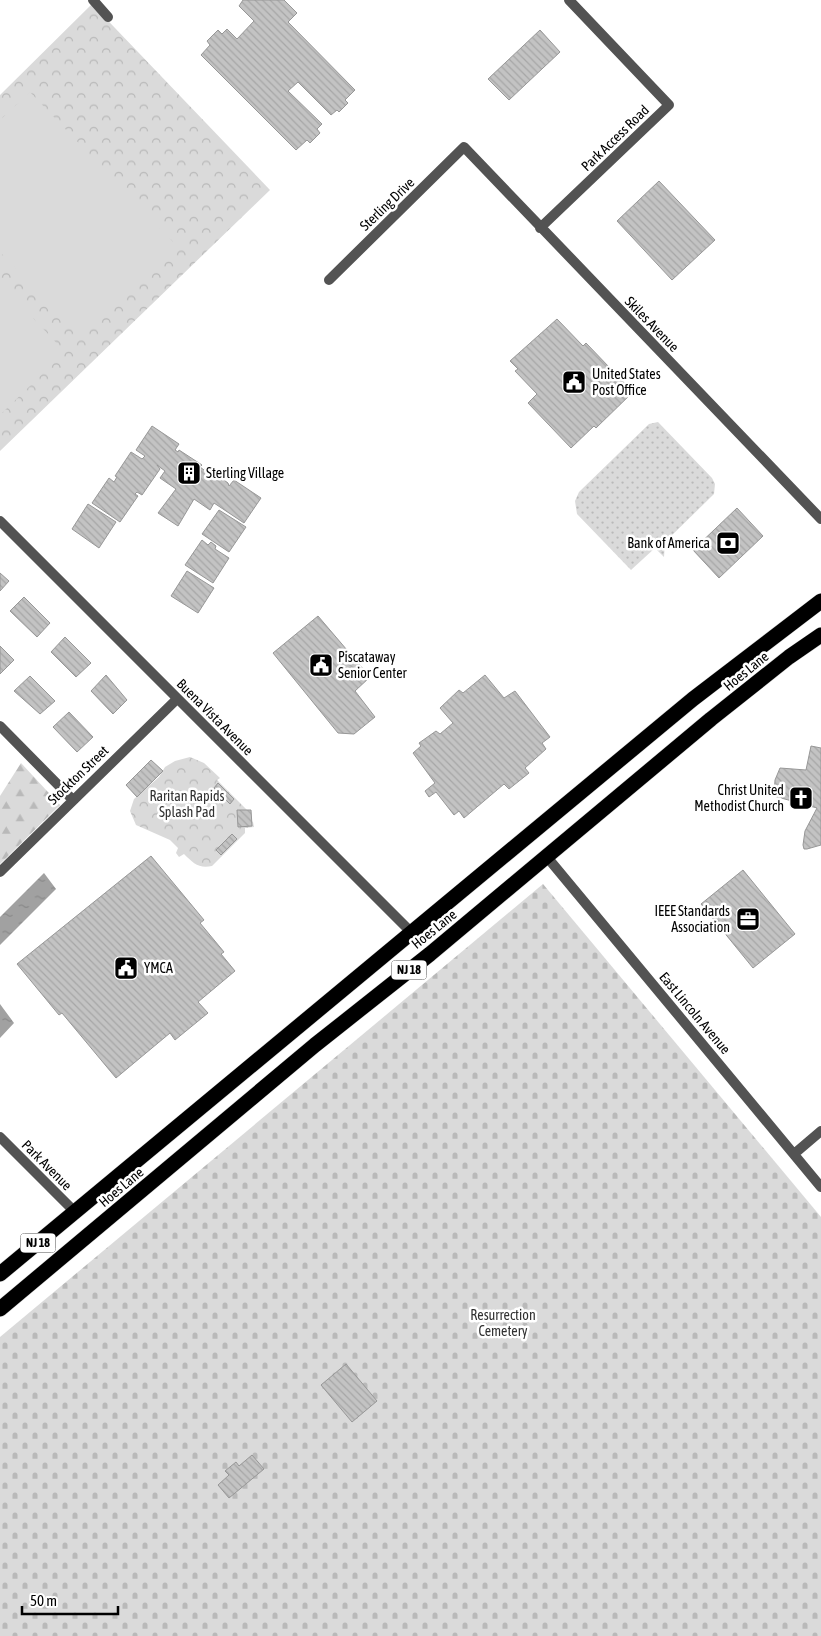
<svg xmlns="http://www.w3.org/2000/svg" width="821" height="1636" viewBox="0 0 821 1636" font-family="'Asap Condensed',sans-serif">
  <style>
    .grass { fill: url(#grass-dots) }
    .forest { fill: url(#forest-firs) }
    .cemetery { fill: url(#cemetery-stones) }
    .park { fill: url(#park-crowns) }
    .pitch { fill: #dadada }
    .water { fill: url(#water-ripples) }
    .building { fill: url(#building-back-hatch); stroke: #979797 }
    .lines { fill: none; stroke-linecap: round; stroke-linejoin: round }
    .highway-casing { stroke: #dbdbdb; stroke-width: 16 }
    .street { stroke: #535353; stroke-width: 10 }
    .highway { stroke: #000; stroke-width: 15 }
    .labels { text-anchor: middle; stroke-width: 5; stroke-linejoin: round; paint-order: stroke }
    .shield { fill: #fff; stroke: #4c4c4c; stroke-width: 1 }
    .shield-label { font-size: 12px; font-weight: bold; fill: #000 }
    .street-label { font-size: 14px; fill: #000; stroke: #fff }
    .poi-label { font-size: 14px; fill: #000; stroke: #fff; text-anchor: start }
    .park-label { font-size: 14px; fill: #313131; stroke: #fff }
  </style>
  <defs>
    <pattern id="grass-dots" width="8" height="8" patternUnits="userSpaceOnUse" patternTransform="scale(1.25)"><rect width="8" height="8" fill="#dadada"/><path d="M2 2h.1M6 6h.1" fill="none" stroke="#b9b9b9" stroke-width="1.8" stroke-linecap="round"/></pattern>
    <pattern id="forest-firs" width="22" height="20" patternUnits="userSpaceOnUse" patternTransform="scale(1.25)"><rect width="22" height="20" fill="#dadada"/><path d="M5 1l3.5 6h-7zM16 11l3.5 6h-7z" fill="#b9b9b9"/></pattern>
    <pattern id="cemetery-stones" width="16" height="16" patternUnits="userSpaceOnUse" patternTransform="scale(1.25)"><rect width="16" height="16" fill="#dadada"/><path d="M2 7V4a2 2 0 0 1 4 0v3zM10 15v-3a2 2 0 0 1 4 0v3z" fill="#b9b9b9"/></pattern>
    <pattern id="park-crowns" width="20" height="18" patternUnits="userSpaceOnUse" patternTransform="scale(1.25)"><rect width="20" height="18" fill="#dadada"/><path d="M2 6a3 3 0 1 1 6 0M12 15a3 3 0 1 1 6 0" fill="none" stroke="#b9b9b9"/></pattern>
    <pattern id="water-ripples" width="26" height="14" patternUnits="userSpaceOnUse" patternTransform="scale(1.25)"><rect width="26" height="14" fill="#a1a1a1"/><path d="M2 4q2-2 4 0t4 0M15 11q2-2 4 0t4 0" fill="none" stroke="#898989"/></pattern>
    <pattern id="building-back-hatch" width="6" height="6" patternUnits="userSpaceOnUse" patternTransform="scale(1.25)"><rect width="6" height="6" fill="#c3c3c3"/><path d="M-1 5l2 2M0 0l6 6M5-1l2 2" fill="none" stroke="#a6a6a6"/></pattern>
  </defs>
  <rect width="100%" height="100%" fill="#fff"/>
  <!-- grass -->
  <path class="grass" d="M658,422L712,478L715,484L714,494L665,542L664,557L655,548L631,570L577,514L575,501L579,492L649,424Z"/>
  <!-- forest -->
  <path class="forest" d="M21,763L60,805L0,864V796Z"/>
  <!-- cemetery -->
  <path class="cemetery" d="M543,884L821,1217V1636H0V1337Z"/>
  <!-- park -->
  <path class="park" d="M92,4L270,190L0,451V95Z
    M190,757L204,763L220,778L217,780L247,810H237L253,822L254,827L245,828V833L212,866C199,869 193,863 184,854L179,857L176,853L178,848L170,840L136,825L130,811L134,799L159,777L165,767L175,761Z"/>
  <!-- pitch -->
  <path class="pitch" d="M30,92L176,245L80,337L0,252V120Z
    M0,283L65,352L0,415Z"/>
  <!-- water -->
  <path class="water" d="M44,873L56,889L0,945V917Z
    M0,1004L14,1023L0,1038Z"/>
  <!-- building -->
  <path class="building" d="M243,0H284L297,13L288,22L355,90L345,100L348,103L339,112L337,110L331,115L298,82L288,91L322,124L317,129L320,133L310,143L307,140L296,150L201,55L210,45L207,41L218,30L222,34L227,29L237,39L254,21L239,6Z
    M540,30L560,52L509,100L488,79Z
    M659,181L715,240L672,280L617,221Z
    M557,319L583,346L586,343L633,392L596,428L594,426L571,448L528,403L537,394L515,371L518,369L510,361Z
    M152,426L179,444L175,450L178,452L179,450L202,465L200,467L204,470L206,467L228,483L229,486L234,480L261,498L244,523L214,503L210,510L194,499L178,526L158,513L176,489L160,478L165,471L157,465L160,469L142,495L137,492L135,494L138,496L120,522L92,503L109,478L114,482L117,477L115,476L131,452L142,459L145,456L136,450Z
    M88,504L116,522L99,548L72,529Z
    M737,508L763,536L719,578L693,550Z
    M219,510L246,527L229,552L202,534Z
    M202,540L208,545L211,542L216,546L215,549L229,558L213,583L185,565Z
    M187,571L214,588L198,613L171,596Z
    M0,573L9,581L0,591Z
    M24,597L50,623L37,637L10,611Z
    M318,616L370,677L355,691L375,717L354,734L338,733L273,653Z
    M65,637L91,663L76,677L51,652Z
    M0,646L14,660L0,674Z
    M106,675L127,700L113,714L91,691Z
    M485,675L504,698L515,691L550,737L542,743L546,749L525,768L529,773L509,789L504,784L464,818L459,811L454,815L436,792L429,797L425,791L435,783L413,753L421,746L419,743L436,731L440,734L453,723L440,708L459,690L463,693Z
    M30,676L55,701L40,714L14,691Z
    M69,712L93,737L77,752L53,727Z
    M811,746L821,748V845L807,849H804L803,845L805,831L817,808L774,796L775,780L780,768L806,770Z
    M151,760L163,771L137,797L126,785Z
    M218,783L234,799L230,804L214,788Z
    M237,810H251L252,826L238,827Z
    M232,834L237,839L221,855L216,850Z
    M151,856L204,920L200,923L224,952L221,954L235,971L198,1002L208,1013L175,1040L170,1033L116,1078L62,1013L59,1015L17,964Z
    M743,870L795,934L753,968L701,904Z
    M346,1364L377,1401L352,1422L321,1385Z
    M252,1455L264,1469L229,1498L218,1485L229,1475L225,1471L236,1462L239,1466Z"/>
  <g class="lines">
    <!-- highway casing -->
    <g class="highway-casing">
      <path id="highway" d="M0,1274L693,699L821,601
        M0,1309L315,1045L430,954L711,719L789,657L821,635"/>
    </g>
    <!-- street -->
    <path class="street" d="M93,0L108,17
      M540,228L669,105L569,0
      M329,280L464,147L821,519
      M0,521L411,932
      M0,726L72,799
      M547,857L821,1187
      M0,872L177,699
      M0,1137L75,1212
      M794,1154L821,1131"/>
    <!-- highway -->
    <use href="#highway" class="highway"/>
  </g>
  <!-- icons -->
  <defs>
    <g id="civic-square" transform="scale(1.25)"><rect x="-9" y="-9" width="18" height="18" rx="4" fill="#000" stroke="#fff"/><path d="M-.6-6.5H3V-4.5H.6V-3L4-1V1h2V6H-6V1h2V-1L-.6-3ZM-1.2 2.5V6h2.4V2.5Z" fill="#fff"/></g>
    <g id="building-square" transform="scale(1.25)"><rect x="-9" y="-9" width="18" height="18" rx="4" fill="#000" stroke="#fff"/><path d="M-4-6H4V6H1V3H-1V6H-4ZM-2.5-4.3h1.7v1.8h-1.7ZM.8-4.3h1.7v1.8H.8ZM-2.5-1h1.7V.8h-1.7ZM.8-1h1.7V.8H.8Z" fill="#fff"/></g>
    <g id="bank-square" transform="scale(1.25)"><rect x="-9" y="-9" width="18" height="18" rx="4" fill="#000" stroke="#fff"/><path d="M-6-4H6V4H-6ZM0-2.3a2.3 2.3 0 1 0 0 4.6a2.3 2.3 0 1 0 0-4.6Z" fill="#fff"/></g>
    <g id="church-square" transform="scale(1.25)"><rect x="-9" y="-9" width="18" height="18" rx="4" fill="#000" stroke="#fff"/><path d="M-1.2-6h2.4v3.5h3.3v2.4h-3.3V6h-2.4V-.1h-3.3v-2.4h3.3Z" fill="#fff"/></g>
    <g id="office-square" transform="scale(1.25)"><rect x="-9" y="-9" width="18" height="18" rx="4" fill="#000" stroke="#fff"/><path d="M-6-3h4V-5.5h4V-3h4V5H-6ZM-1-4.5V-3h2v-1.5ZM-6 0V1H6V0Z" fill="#fff"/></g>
  </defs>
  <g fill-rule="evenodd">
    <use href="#civic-square" x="574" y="382"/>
    <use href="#building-square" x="189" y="473"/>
    <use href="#bank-square" x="728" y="543"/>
    <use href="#civic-square" x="321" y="665"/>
    <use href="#church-square" x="801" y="798"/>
    <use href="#office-square" x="748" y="919"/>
    <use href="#civic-square" x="126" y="968"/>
  </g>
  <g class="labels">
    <!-- shield labels -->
    <g class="shield">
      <rect x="391.5" y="960.5" width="35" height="19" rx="4"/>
      <rect x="20.5" y="1233.5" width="35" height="19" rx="4"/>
    </g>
    <g class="shield-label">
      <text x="409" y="974">NJ 18</text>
      <text x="38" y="1247">NJ 18</text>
    </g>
    <!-- street labels -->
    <g class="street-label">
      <text transform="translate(615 138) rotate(-44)" y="5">Park Access Road</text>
      <text transform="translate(387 204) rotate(-44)" y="5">Sterling Drive</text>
      <text transform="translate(652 324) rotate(46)" y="5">Skiles Avenue</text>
      <text transform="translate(746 671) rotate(-39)" y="5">Hoes Lane</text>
      <text transform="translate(215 717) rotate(45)" y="5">Buena Vista Avenue</text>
      <text transform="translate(78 775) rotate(-44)" y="5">Stockton Street</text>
      <text transform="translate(434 929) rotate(-39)" y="5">Hoes Lane</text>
      <text transform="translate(695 1013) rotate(50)" y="5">East Lincoln Avenue</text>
      <text transform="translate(47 1165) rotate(45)" y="5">Park Avenue</text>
      <text transform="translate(121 1187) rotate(-40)" y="5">Hoes Lane</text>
    </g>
    <!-- poi labels -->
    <g class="poi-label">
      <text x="592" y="379">United States<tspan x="592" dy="16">Post Office</tspan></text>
      <text x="206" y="478">Sterling Village</text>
      <text x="710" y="548" text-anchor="end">Bank of America</text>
      <text x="338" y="662">Piscataway<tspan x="338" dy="16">Senior Center</tspan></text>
      <text x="784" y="795" text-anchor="end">Christ United<tspan x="784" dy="16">Methodist Church</tspan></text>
      <text x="730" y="916" text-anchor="end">IEEE Standards<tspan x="730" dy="16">Association</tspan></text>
      <text x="144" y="973">YMCA</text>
    </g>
    <!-- park labels -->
    <g class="park-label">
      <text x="187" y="801">Raritan Rapids<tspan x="187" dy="16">Splash Pad</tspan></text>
      <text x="503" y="1320">Resurrection<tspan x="503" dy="16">Cemetery</tspan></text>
    </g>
  </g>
  <!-- scale -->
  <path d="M22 1606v8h96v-8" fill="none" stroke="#000000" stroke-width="2.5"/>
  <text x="30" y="1606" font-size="15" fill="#000000" stroke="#ffffff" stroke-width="4" paint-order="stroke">50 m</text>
</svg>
